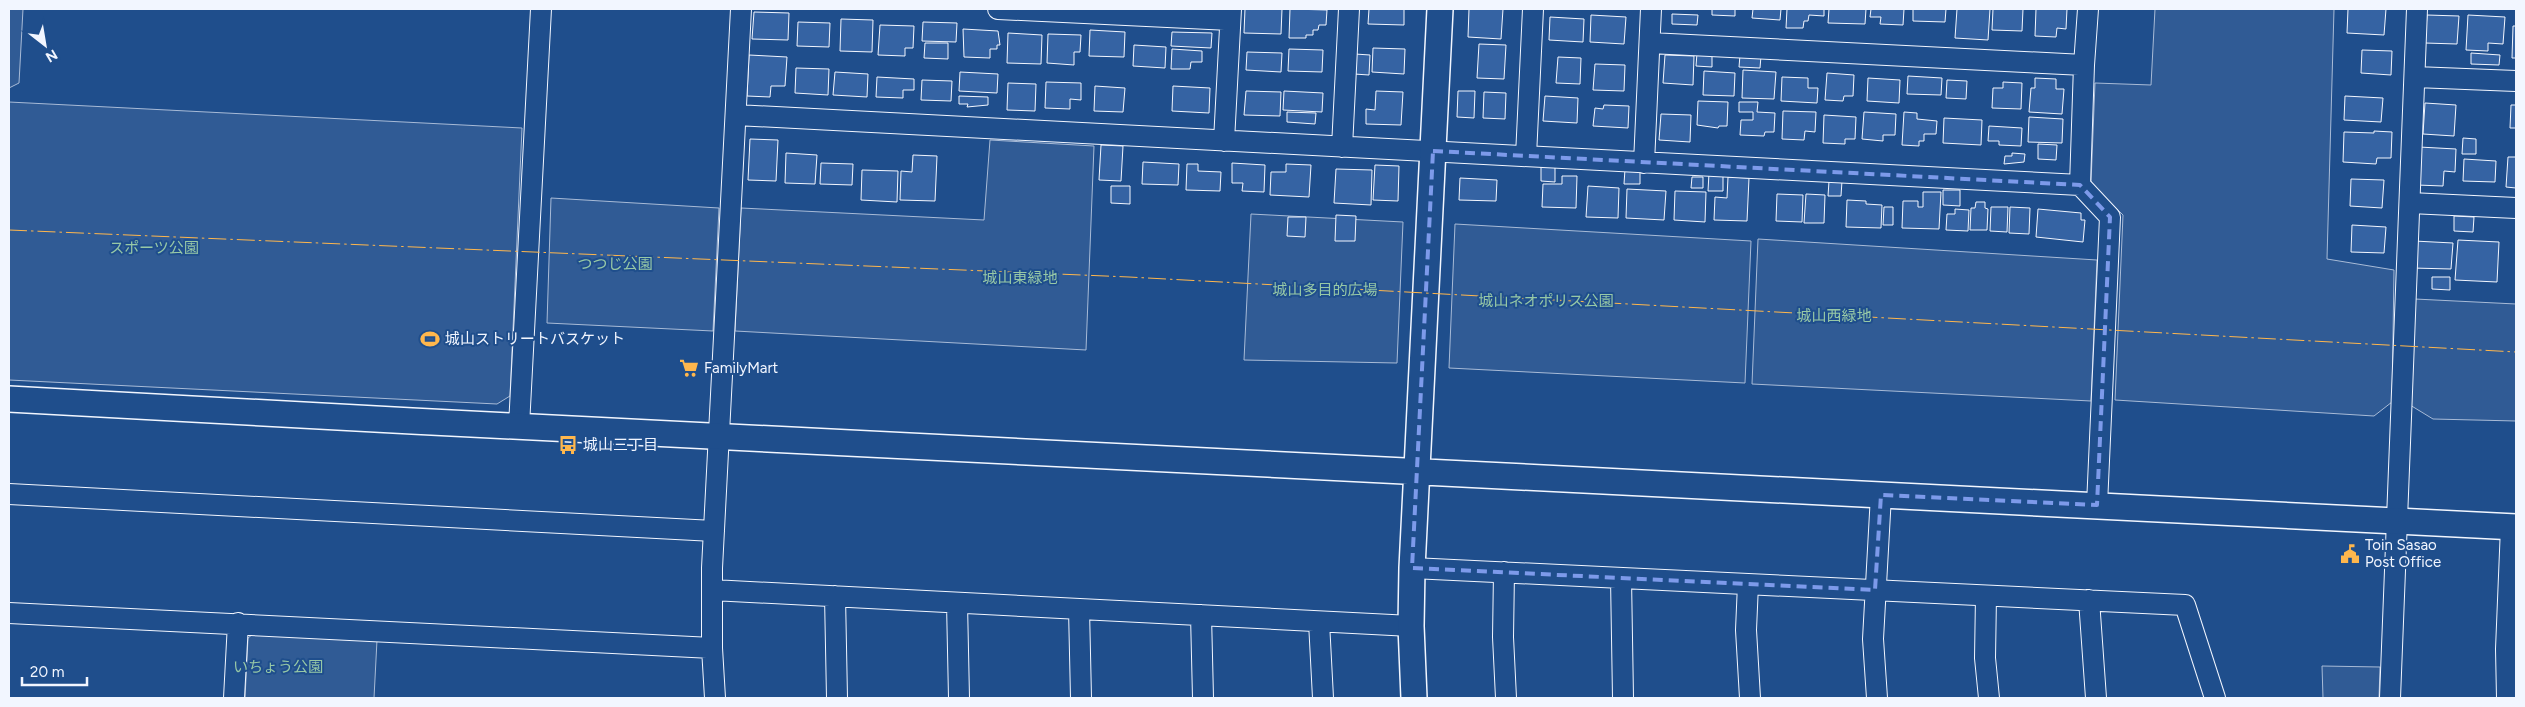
<svg xmlns="http://www.w3.org/2000/svg" width="2525" height="707" viewBox="0 0 2525 707" font-family="Figtree,'Noto Sans JP',sans-serif">
  <style>
    .green { fill: #305b95; stroke: #a8bbd7 }
    .building { fill: #3563a3; stroke: #f2f6ff }
    .lines { fill: none; stroke-linecap: round; stroke-linejoin: round }
    .minor-casing { stroke: #f2f6ff; stroke-width: 22 }
    .tertiary-casing { stroke: #f2f6ff; stroke-width: 28 }
    .minor { stroke: #1f4e8c; stroke-width: 20 }
    .tertiary { stroke: #1f4e8c; stroke-width: 25 }
    .power { stroke: #ffb74d; stroke-width: 1; stroke-dasharray: 18 4 2.5 4; stroke-linecap: butt }
    .marked { fill: none; stroke: #7d9aea; stroke-width: 4; stroke-dasharray: 10 6; stroke-linejoin: round }
    .labels { text-anchor: middle; stroke-width: 4; stroke-linejoin: round; paint-order: stroke }
    .park-label { font-size: 15px; fill: #97c8a6; stroke: #1f4e8c }
    .poi-label { font-size: 15px; fill: #f2f6ff; stroke: #1f4e8c; text-anchor: start }
  </style>
  <rect width="100%" height="100%" fill="#1f4e8c"/>
  <!-- green -->
  <path class="green" d="M9,9H23L19,83L9,88Z
    M2155,9H2334L2327,259L2394,270L2392,402L2374,416L2115,400L2123,215L2091,183L2095,83L2151,85Z
    M9,102L522,128L510,396L497,404L9,380Z
    M990,140L1094,146L1086,350L735,331L741,208L984,220Z
    M551,198L719,208L713,331L547,323Z
    M1251,214L1403,222L1397,363L1244,360Z
    M1455,224L1751,241L1745,383L1449,368Z
    M1758,239L2097,260L2091,401L1752,384Z
    M2415,299L2516,304V421L2433,419L2410,405Z
    M253,634L377,640L374,698H245L248,638Z
    M2322,666L2380,667L2379,698H2323Z"/>
  <!-- building -->
  <path class="building" d="M1245,9H1282L1281,34L1244,33Z
    M1290,9L1327,10L1326,25H1319L1318,30H1313V35H1306V38H1289Z
    M1369,9H1404V25L1368,24Z
    M1469,9H1503L1501,39L1468,37Z
    M1712,9H1735V16L1712,15Z
    M1753,9H1781L1780,20L1752,18Z
    M1787,9H1824V16L1809,15L1808,21H1804L1803,28H1786Z
    M1829,9H1866L1865,24L1828,23Z
    M1871,9H1904L1903,25L1880,24L1881,17H1870Z
    M1913,9H1946L1945,22L1913,21Z
    M1957,9H1990L1988,40L1955,38Z
    M1993,9H2023L2022,31L1992,30Z
    M2036,9H2067L2066,29L2057,28L2056,37L2035,36Z
    M2348,9H2386L2384,35L2347,33Z
    M754,12L789,13L788,40L752,39Z
    M1672,14L1698,15L1697,25L1672,24Z
    M1591,15L1626,17L1624,44L1590,42Z
    M2427,15L2459,16L2457,44L2425,43Z
    M2468,15L2505,17L2503,44L2488,43V51L2466,50Z
    M1550,17L1584,19L1583,42L1549,40Z
    M841,19L873,20L872,52L840,51Z
    M798,22L830,23L829,47L797,46Z
    M923,22L957,23L956,42L922,41Z
    M880,25L914,26L913,48H905V56L878,55Z
    M2513,26H2516V58H2512Z
    M963,29L998,31L1000,45H997V49H990V58L964,57Z
    M1090,30L1125,32L1124,57L1089,56Z
    M1172,32L1212,33L1211,48L1171,46Z
    M1008,33L1042,35L1041,64L1007,63Z
    M1048,34L1081,35L1080,52H1074V65L1047,63Z
    M925,43H948V59L924,58Z
    M1479,44L1506,45L1504,79L1477,78Z
    M1134,45L1166,47L1165,68L1133,66Z
    M1373,48L1405,49L1404,74L1372,72Z
    M1172,49L1202,51V62H1191L1190,69H1171Z
    M1289,49L1323,50L1322,72L1288,71Z
    M2362,50L2392,51L2391,75L2361,73Z
    M1247,52L1282,53L1281,72L1246,70Z
    M1697,53L1712,54V67L1696,66Z
    M2471,53L2500,55L2499,65L2471,64Z
    M1355,54L1370,55L1369,75L1354,74Z
    M749,55L787,57L785,86H771L770,97L747,96Z
    M1665,55L1694,56L1693,85L1663,83Z
    M1740,55L1761,56L1760,68L1739,67Z
    M1558,57L1581,58L1580,84L1556,83Z
    M1595,64L1625,65L1624,91L1593,90Z
    M796,68L829,69L828,95L795,93Z
    M1743,70L1776,72L1774,99L1742,98Z
    M1704,71L1735,73L1734,96L1703,95Z
    M835,72L868,74L867,97L833,95Z
    M960,72L998,74L997,93L959,91Z
    M1827,73L1854,75L1853,96H1844L1843,101L1825,100Z
    M1908,76L1942,78L1941,95L1907,94Z
    M877,77L914,79V90H903V98L876,97Z
    M1782,77L1808,78V88H1818L1817,103L1781,101Z
    M1868,78L1900,80L1899,103L1867,101Z
    M2035,78L2056,79V89H2064L2062,114L2029,112L2031,88H2035Z
    M922,80L952,81L951,101L921,100Z
    M1947,80L1967,81L1966,99L1946,98Z
    M1046,82L1081,83V100L1070,99V109L1045,108Z
    M2003,82L2022,83L2021,109L1992,108L1993,88H2003Z
    M1008,83L1036,84L1035,111L1007,110Z
    M1095,86L1125,88L1123,112L1094,111Z
    M1173,86L1210,88L1209,113L1172,111Z
    M1246,91L1281,92L1280,116L1244,115Z
    M1284,91L1323,93L1322,112L1283,110Z
    M1376,91L1403,92L1401,125L1366,124V109L1375,110Z
    M1458,91H1475L1474,118L1457,117Z
    M1484,92L1506,93L1505,119L1483,118Z
    M959,96L988,97V105L967,107L968,104H959Z
    M1545,96L1578,98L1577,123L1543,121Z
    M2345,96L2383,98L2381,122L2344,120Z
    M1698,101L1728,102L1727,126H1719L1718,128L1697,125Z
    M1739,102H1758L1757,112L1775,113L1774,132H1765L1764,136L1740,135L1741,120H1753V112H1739Z
    M2425,103L2456,105L2454,136L2423,134Z
    M1604,105L1629,106L1628,128L1593,126L1595,108L1603,109Z
    M2511,105H2516V128H2510Z
    M1783,111L1816,112L1815,132L1805,131L1804,140L1782,139Z
    M1287,112L1316,113L1315,124L1287,122Z
    M1864,112L1896,114L1895,135H1883V141L1862,139Z
    M1904,112L1917,113V119L1937,121L1936,134H1924V141H1919V146L1902,145Z
    M1661,114L1691,115L1690,142L1659,140Z
    M1824,115L1856,117L1855,139H1845V144L1823,143Z
    M2029,117L2063,119L2062,143L2028,142Z
    M1944,118L1982,120L1981,145L1943,143Z
    M1989,126L2022,128L2021,146L1999,145V141H1988Z
    M2374,131L2392,132L2391,158H2377L2376,164L2343,162L2344,132L2374,133Z
    M2463,138L2476,139V154H2462Z
    M750,139L778,140L776,181L748,180Z
    M2038,144L2057,145L2056,160L2038,159Z
    M1101,145L1123,146L1121,181L1099,180Z
    M2419,147L2456,149L2455,172L2444,171L2443,186L2417,185Z
    M786,153L817,155L815,184L785,183Z
    M2012,153L2025,154L2024,162L2004,164L2005,156H2012Z
    M913,155L937,156L935,201L900,200L901,171L912,172Z
    M2508,157H2516V188L2506,187Z
    M2464,159L2496,161L2495,182L2463,181Z
    M1143,162L1179,164L1178,185L1142,184Z
    M821,163L853,164L852,185L820,184Z
    M1232,163L1265,165L1264,192L1242,191L1243,183H1232Z
    M1187,164H1198V171L1221,172L1220,191L1186,190Z
    M1286,164L1311,165L1309,197L1270,195L1271,172H1286Z
    M1375,165L1399,166L1398,201L1373,200Z
    M1541,166L1555,167V182L1541,181Z
    M1336,169L1372,170L1371,205L1334,203Z
    M1625,169L1640,170V184H1624Z
    M862,170L898,171L897,202L861,200Z
    M1709,173L1723,174V191H1708Z
    M1562,176H1577L1576,208L1542,207L1543,184H1562Z
    M1692,177H1703V188H1691Z
    M1728,177L1749,178L1747,221L1714,220L1715,197L1727,198Z
    M1460,178L1497,180L1496,201L1459,200Z
    M2351,179L2384,180L2382,208L2350,206Z
    M1829,181H1842L1841,196H1828Z
    M1111,186H1130V204L1111,203Z
    M1588,186L1619,188L1618,218L1586,217Z
    M1627,189L1666,191L1664,220L1626,218Z
    M1943,190H1960V206L1943,205Z
    M1675,191L1706,192L1705,222L1674,220Z
    M1923,192H1941L1939,229L1902,228L1903,201H1918V207H1923Z
    M1777,194L1803,195L1802,222L1776,221Z
    M1806,194L1825,195L1824,223H1804Z
    M1847,200L1866,201V204L1882,205L1881,228L1846,227Z
    M1976,202H1985V208L1988,209L1987,230H1970L1971,208H1975Z
    M1884,207H1893V225H1883Z
    M1991,207H2008L2007,232L1990,231Z
    M2010,207L2030,208L2029,234L2009,233Z
    M1955,209L1969,210L1968,231L1946,230L1947,214H1955Z
    M2038,209L2081,213V220H2085L2083,242L2036,237Z
    M1336,215L1356,216L1355,241H1335Z
    M2454,216L2474,217L2473,232L2454,231Z
    M1288,217H1306L1305,237L1287,236Z
    M2352,225L2386,227L2384,253L2351,252Z
    M2458,240L2499,242L2497,282L2455,280Z
    M2414,241L2453,243L2451,269L2412,268Z
    M2432,277H2450V290L2432,289Z"/>
  <g class="lines">
    <!-- minor casing -->
    <g class="minor-casing">
      <path id="minor" d="M998,9L1230,20
        M1650,43L2084,65
        M2415,77L2516,81
        M736,115L2080,185L2110,217L2097,505
        M1224,141L1231,9
        M1342,147L1349,9
        M1526,156L1533,9
        M1644,163L1651,9
        M2080,185L2084,65L2088,9
        M2410,203L2516,208
        M519,426L541,9
        M9,494L714,531
        M1412,568L2185,605L2215,698
        M1504,572L1503,637L1506,698
        M1621,578L1623,698
        M1748,584L1746,630L1750,698
        M712,590L1411,626
        M835,596L837,698
        M1986,596L1985,658L1989,698
        M2089,600L2096,698
        M957,603L959,698
        M1079,609L1081,698
        M9,613L712,648
        M1201,615L1203,698
        M1319,622L1323,698
        M234,698L238,623
        M715,698L712,648V568L741,9
        M1877,698L1873,639L1881,495
        M2390,698L2417,9
        M2507,698L2506,649L2511,527"/>
    </g>
    <!-- tertiary casing -->
    <g class="tertiary-casing">
      <path id="tertiary" d="M9,399L412,421L2516,527
        M1414,698L1411,626L1412,568L1440,9"/>
    </g>
    <!-- minor -->
    <use href="#minor" class="minor"/>
    <!-- tertiary -->
    <use href="#tertiary" class="tertiary"/>
    <!-- power -->
    <path class="power" d="M9,230L1129,277L2516,352"/>
  </g>
  <!-- marked area -->
  <path class="marked" d="M1433,151L2080,185L2110,217L2097,505L1881,495L1875,590L1412,568Z"/>
  <!-- icons -->
  <defs>
    <g id="stadium-bare" transform="scale(1.5)"><path d="M0-5a6.5 5 0 1 0 0 10a6.5 5 0 1 0 0-10ZM-3.5-1.8h7v3.6h-7Z" fill="#ffb74d" stroke="#1f4e8c" stroke-width="2.5" paint-order="stroke"/></g>
    <g id="supermarket-bare" transform="scale(1.5)"><path d="M-6-5.5h2.5l.6 2H6L4.5 2H-2.5L-4.4-4H-6ZM-1.5 3.2a1.3 1.3 0 1 0 .1 0ZM3 3.2a1.3 1.3 0 1 0 .1 0Z" fill="#ffb74d" stroke="#1f4e8c" stroke-width="2.5" paint-order="stroke"/></g>
    <g id="bus-bare" transform="scale(1.5)"><path d="M-5-6H5V4H4V6H2V4H-2V6H-4V4H-5ZM-3.5-4V0h7V-4ZM-3.5 1.2v1.5H-2V1.2ZM2 1.2v1.5H3.5V1.2Z" fill="#ffb74d" stroke="#1f4e8c" stroke-width="2.5" paint-order="stroke"/></g>
    <g id="civic-bare" transform="scale(1.5)"><path d="M-.6-6.5H3V-4.5H.6V-3L4-1V1h2V6H-6V1h2V-1L-.6-3ZM-1.2 2.5V6h2.4V2.5Z" fill="#ffb74d" stroke="#1f4e8c" stroke-width="2.5" paint-order="stroke"/></g>
  </defs>
  <g fill-rule="evenodd">
    <use href="#stadium-bare" x="430" y="339"/>
    <use href="#supermarket-bare" x="689" y="368"/>
    <use href="#bus-bare" x="568" y="445"/>
    <use href="#civic-bare" x="2350" y="554"/>
  </g>
  <g class="labels">
    <!-- park labels -->
    <g class="park-label">
      <text x="154" y="253">スポーツ公園</text>
      <text x="615" y="269">つつじ公園</text>
      <text x="1020" y="283">城山東緑地</text>
      <text x="1325" y="295">城山多目的広場</text>
      <text x="1546" y="306">城山ネオポリス公園</text>
      <text x="1834" y="321">城山西緑地</text>
      <text x="278" y="672">いちょう公園</text>
    </g>
    <!-- poi labels -->
    <g class="poi-label">
      <text x="445" y="344">城山ストリートバスケット</text>
      <text x="704" y="373">FamilyMart</text>
      <text x="583" y="450">城山三丁目</text>
      <text x="2365" y="550">Toin Sasao<tspan x="2365" dy="17">Post Office</tspan></text>
    </g>
  </g>
  <!-- border -->
  <rect width="2525" height="707" fill="none" stroke="#f2f6ff" stroke-width="20"/>
  <!-- north arrow -->
  <g transform="translate(45 45) rotate(149)" stroke="#1f4e8c" stroke-width="4" paint-order="stroke">
  <path d="M0-4L9 19L0 12L-9 19Z" fill="#f2f6ff"/>
  <text y="-8" font-size="14" font-weight="bold" text-anchor="middle" fill="#f2f6ff">N</text>
  </g>
  <!-- scale -->
  <path d="M22 677v8h65v-8" fill="none" stroke="#f2f6ff" stroke-width="2.5"/>
  <text x="30" y="677" font-size="15" fill="#f2f6ff" stroke="#1f4e8c" stroke-width="4" paint-order="stroke">20 m</text>
</svg>
